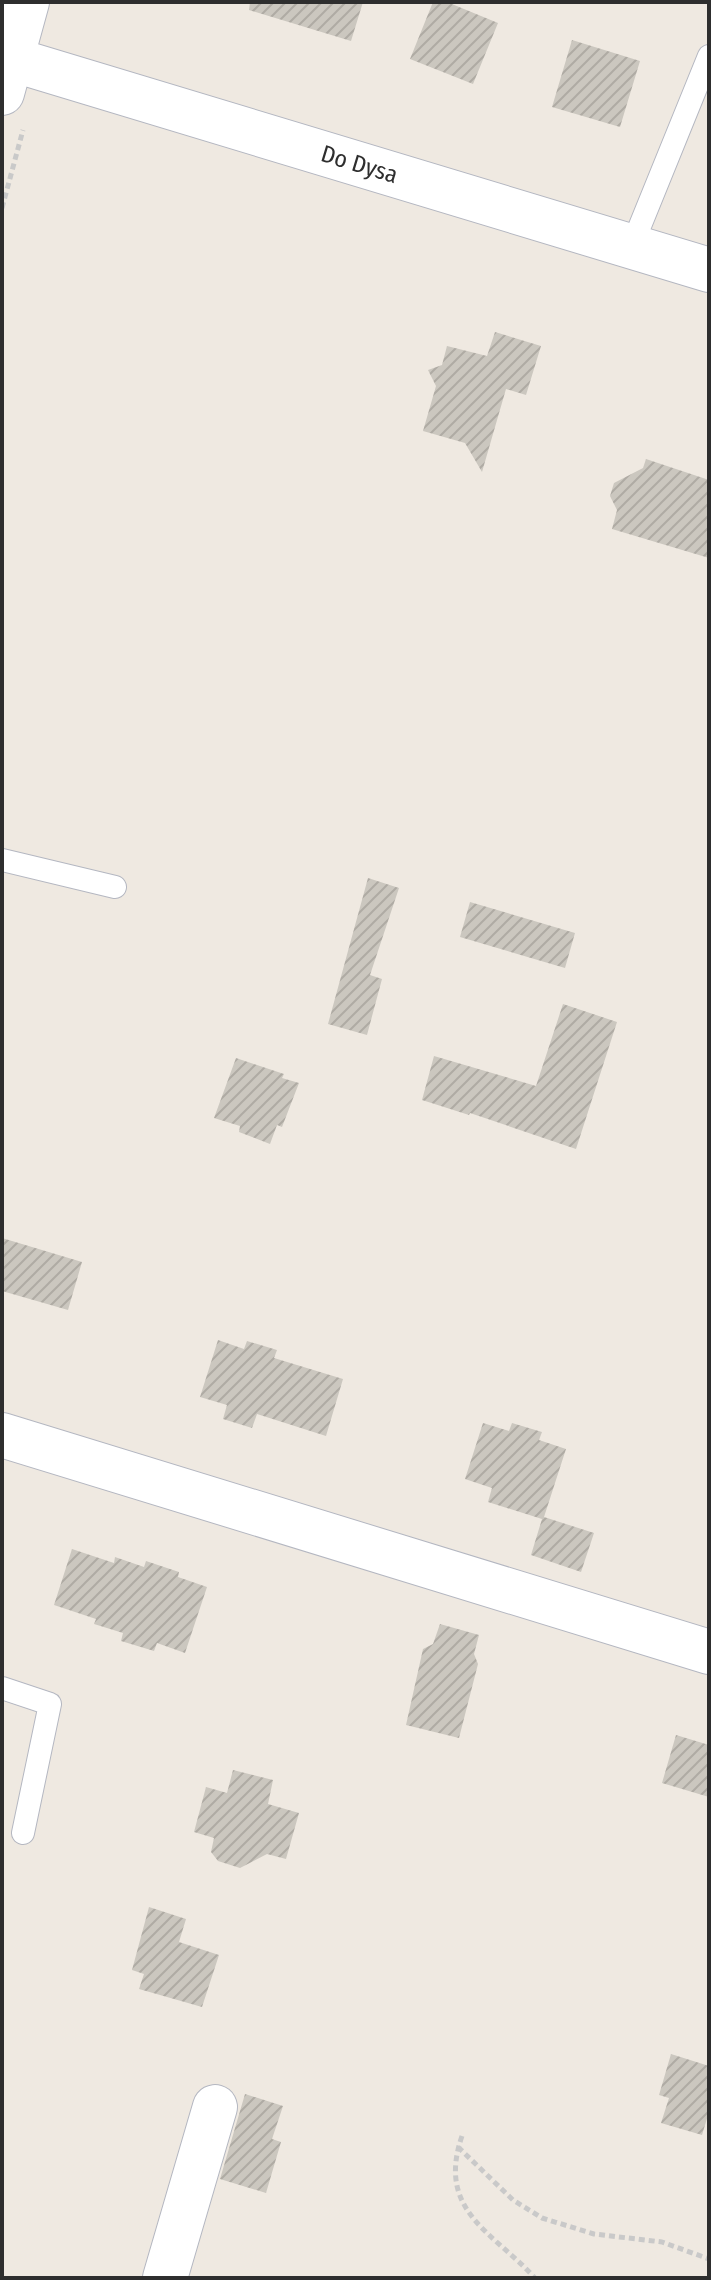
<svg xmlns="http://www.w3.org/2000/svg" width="711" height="2280" viewBox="0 0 711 2280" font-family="'Fira Sans Condensed',sans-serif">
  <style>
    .building { fill: url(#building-hatch) }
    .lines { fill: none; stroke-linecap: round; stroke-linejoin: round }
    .service-casing { stroke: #b4b7c1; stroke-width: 24 }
    .minor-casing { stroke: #b4b7c1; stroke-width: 46 }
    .tertiary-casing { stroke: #b4b7c1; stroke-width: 46 }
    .path { stroke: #c9c9c9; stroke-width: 5; stroke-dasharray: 6 4; stroke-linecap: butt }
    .service { stroke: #fff; stroke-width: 22 }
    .minor { stroke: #fff; stroke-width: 44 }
    .tertiary { stroke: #fff; stroke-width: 44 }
    .labels { text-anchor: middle; stroke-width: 6; stroke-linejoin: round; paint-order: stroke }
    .street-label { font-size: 24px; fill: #2e2e2e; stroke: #fff }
  </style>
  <defs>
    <pattern id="building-hatch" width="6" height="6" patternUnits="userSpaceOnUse" patternTransform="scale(2)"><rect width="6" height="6" fill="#cbc7bf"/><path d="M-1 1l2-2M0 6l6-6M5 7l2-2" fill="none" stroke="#afaba4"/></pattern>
  </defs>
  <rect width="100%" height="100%" fill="#efe9e1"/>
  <!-- building -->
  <path class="building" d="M250,2H363L351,41L249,10Z
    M433,2H447L498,23L473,84L410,59Z
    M572,40L640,61L620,127L552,107Z
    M495,332L541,346L526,395L506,389L482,472L465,443L423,431L436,386L428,370L442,365L447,346L487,356Z
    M646,459L709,480V558L612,529L617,510L610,496L614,483L643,468Z
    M368,878L399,888L370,975L382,979L367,1035L328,1024Z
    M470,902L575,933L565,968L460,937Z
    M563,1004L617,1022L576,1149L470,1113L469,1115L422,1100L434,1056L536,1086Z
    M236,1058L284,1074L282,1078L299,1083L282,1127L277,1125L270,1144L239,1132L240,1126L214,1118Z
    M2,1238L82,1262L68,1310L2,1291Z
    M218,1340L244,1349L247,1341L277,1350L274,1358L343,1379L326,1436L257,1414L252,1428L223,1419L227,1405L200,1397Z
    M483,1423L509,1431L512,1423L542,1432L539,1440L566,1449L544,1517L594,1533L581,1572L531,1555L542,1519L488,1502L492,1488L465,1479Z
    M72,1549L114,1563L115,1557L144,1567L146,1561L179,1572L178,1577L207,1587L185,1653L157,1643L154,1651L121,1641L123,1633L94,1624L96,1619L54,1605Z
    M440,1624L479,1635L474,1654L478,1664L459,1738L406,1725L423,1649L433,1644Z
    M676,1735L709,1745V1797L662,1783Z
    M233,1770L273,1780L268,1804L299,1813L286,1859L267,1854L240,1868L218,1861L211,1852L214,1838L194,1832L206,1787L227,1793Z
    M149,1907L186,1919L179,1942L219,1955L202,2007L139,1989L144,1974L132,1970Z
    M671,2054L709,2066V2112L702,2135L661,2123L669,2098L659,2095Z
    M245,2094L283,2106L272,2139L281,2142L266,2193L220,2179Z"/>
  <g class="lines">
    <!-- service casing -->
    <g class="service-casing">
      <path id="service" d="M631,248L709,56
        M2,860L115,887
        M2,1688L50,1704L23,1833"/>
    </g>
    <!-- minor casing -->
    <g class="minor-casing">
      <g id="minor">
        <path id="s1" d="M11,59L709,270"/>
        <path d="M2,1435L709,1652"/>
        <path d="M165,2278L215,2107"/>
      </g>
    </g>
    <!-- tertiary casing -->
    <g class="tertiary-casing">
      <path id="tertiary" d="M2,93L27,2"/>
    </g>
    <!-- path -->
    <path class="path" d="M2,208L23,130
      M462,2136C436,2211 493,2232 535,2278
      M458,2147L513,2200L542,2218L594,2234L662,2242L709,2259"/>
    <!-- service -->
    <use href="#service" class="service"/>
    <!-- minor -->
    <use href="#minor" class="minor"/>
    <!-- tertiary -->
    <use href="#tertiary" class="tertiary"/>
  </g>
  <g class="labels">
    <!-- street labels -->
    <g class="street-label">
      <text dy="8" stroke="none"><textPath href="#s1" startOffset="364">Do Dysa</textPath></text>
    </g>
  </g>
  <!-- border -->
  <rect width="711" height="2280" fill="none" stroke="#2e2e2e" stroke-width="8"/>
</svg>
